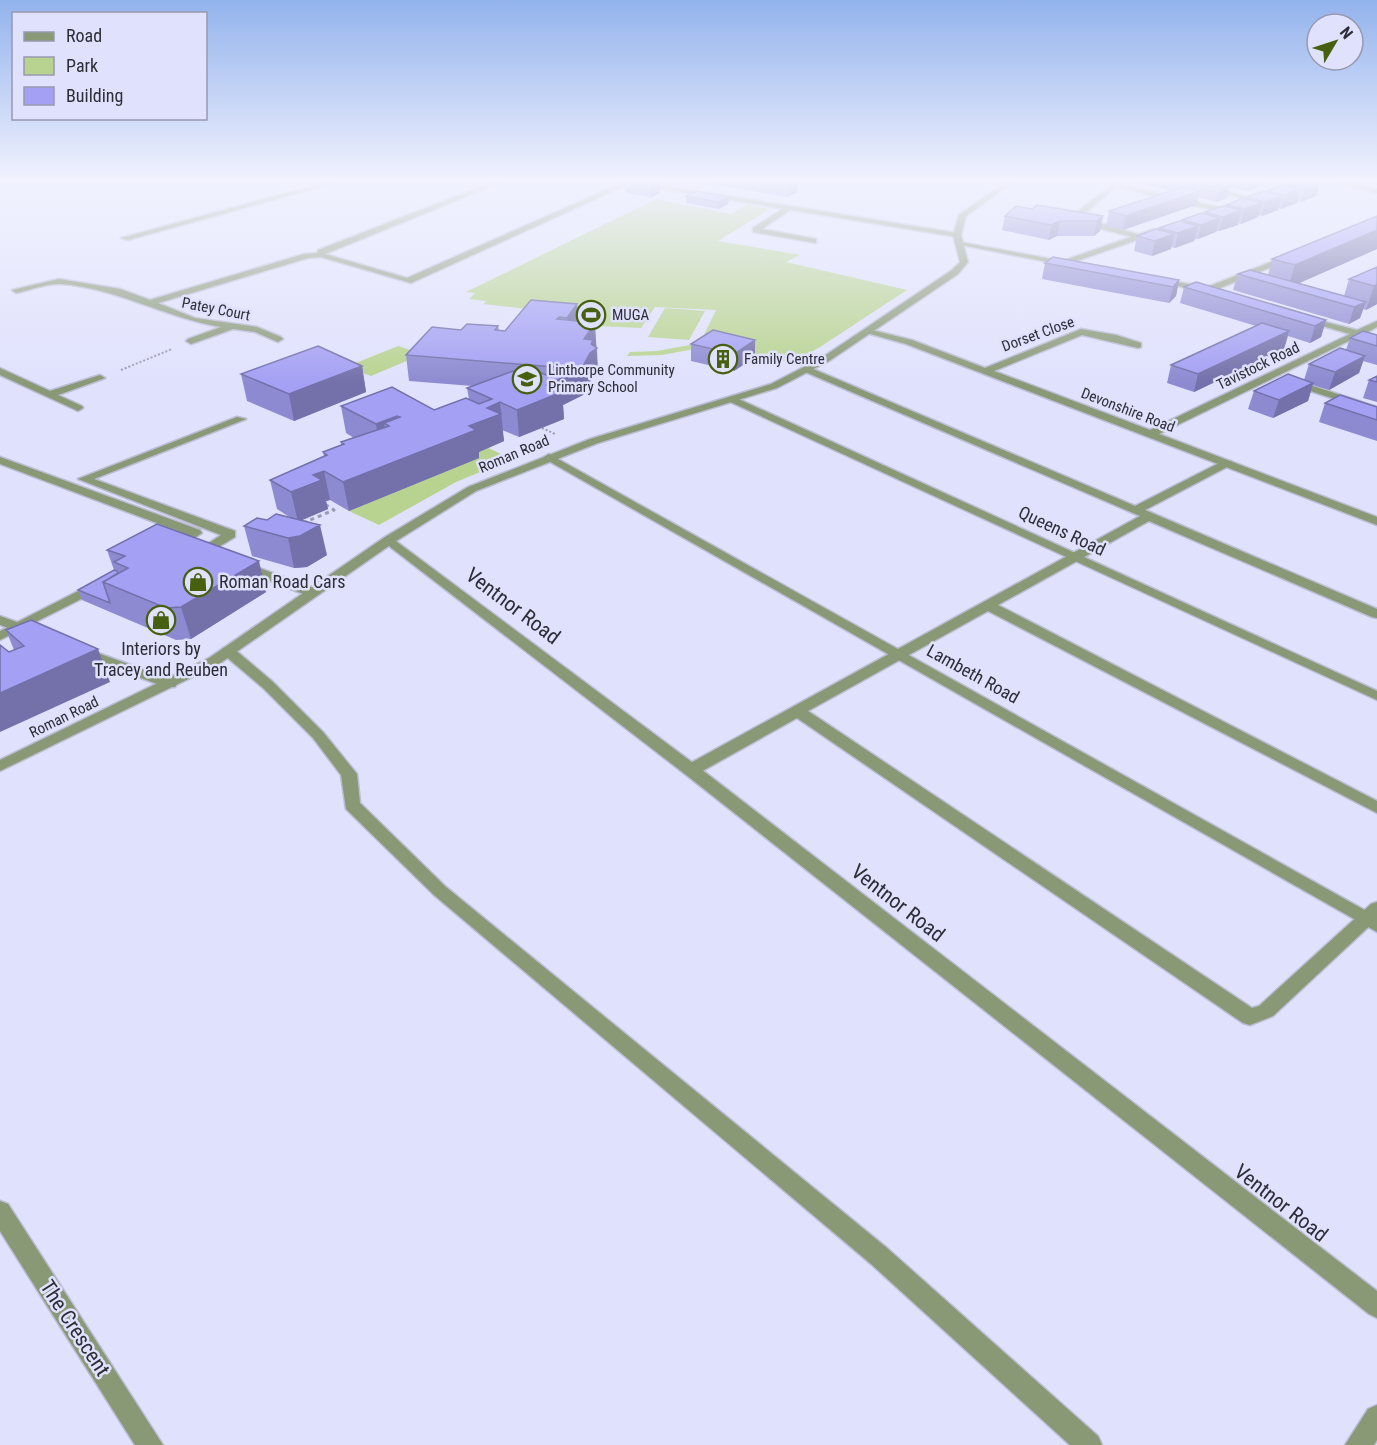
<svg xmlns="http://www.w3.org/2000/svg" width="1377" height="1445" viewBox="0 0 1377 1445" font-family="'Roboto Condensed',sans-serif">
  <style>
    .green { fill: #b8d38f }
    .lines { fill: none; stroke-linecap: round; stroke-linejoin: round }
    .service-casing { stroke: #bcbdd5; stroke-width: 3 }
    .minor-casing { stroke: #bcbdd5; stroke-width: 3 }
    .tertiary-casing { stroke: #bcbdd5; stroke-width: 3 }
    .path-far1 { stroke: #9a9bb0; stroke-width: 2; stroke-dasharray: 2 2; stroke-linecap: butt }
    .path { stroke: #9a9bb0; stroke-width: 3; stroke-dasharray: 4 4; stroke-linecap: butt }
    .service { fill: #899875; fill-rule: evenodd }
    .minor { fill: #899875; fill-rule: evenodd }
    .tertiary { fill: #899875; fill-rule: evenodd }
    .wall { fill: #8d8ad1 }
    .shaded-wall { fill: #7370aa }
    .building { fill: #a4a0f3; stroke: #7370aa; stroke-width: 1.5 }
    .labels { text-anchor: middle; stroke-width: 5; stroke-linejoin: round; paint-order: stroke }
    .far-street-label { font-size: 15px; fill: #2d2d37; stroke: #e0e1fd }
    .far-poi-label { font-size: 15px; fill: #2d2d37; stroke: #e0e1fd; text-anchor: start }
    .street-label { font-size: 18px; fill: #2d2d37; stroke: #e0e1fd }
    .poi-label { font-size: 18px; fill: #2d2d37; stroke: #e0e1fd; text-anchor: start }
    .near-street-label { font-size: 21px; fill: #2d2d37; stroke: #e0e1fd }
  </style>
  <rect width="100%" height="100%" fill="#e0e1fd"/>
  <!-- green -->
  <path class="green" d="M656,199L731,214L747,205L770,209L718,241L800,255L786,262L907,290L820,347L791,363L715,345L662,355L627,356L630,352L657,351L700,343L716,310L655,307L641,328L597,326L580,323L544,311L483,304L486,301L469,299L475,293L466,292Z
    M665,308L705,311L689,340L648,337Z
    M398,346L423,354L371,376L346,367Z
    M488,448L512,459L456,482L379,525L349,511L478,458L473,454Z"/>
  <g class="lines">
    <!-- service casing -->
    <g class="service-casing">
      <path id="service" d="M1115,183L1219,207L1220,209L1216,211L1116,187L1080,217L1140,235V239L1075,222L1073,215Z
        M787,206L790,210L762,229L816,239V243L753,232V228Z
        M806,366L1135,506L1223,461H1231V465L1145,510L1377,609V618L1372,617L1149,521L998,605L1377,801V813L988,611L808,711L1252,1008L1259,1006L1371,904L1377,902V919L1273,1016L1250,1025L1243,1023L797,718L697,774H685L683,770L685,766L1140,516L803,371V367Z
        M237,417L246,419L94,479L235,531V537L212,551L215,554L213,557H205L197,551L221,535L78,479Z
        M0,457L200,530L202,533L179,548H171V542L186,534L0,464Z
        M243,562L316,589L318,592L311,596L306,595L239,569V563Z
        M98,581L104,585L103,588L0,640V631Z
        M228,647L233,648L273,682L323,732L357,774L360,803L446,887L887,1248L1098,1436L1102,1445H1070L871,1264L434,895L346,809L341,775L313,738L263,688L223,654L221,651L223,648Z
        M1377,1405V1440L1374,1445H1345L1368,1409Z"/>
    </g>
    <!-- minor casing -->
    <g class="minor-casing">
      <path id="minor" d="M327,182H338L128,240L121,238Z
        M493,182H502L325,254L407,278L624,182L631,183L411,283L321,257L308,258L158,303L195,318L257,327L281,337L283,339L278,342L255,332L233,329L191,344L186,341L188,339L221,327C166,318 117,288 61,284C47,283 30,290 16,293L12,290L59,279L120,289L150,300L304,254L317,253L318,250Z
        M641,182L957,233L961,235L957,237L638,185V183Z
        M1180,182H1192L1252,198L1248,200Z
        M1335,182H1347L1377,189V193Z
        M1154,229L1157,233L1071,263L1068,266L956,244L960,242L1062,261Z
        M1286,256L1293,258L1208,293L1156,281L1160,279L1207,287Z
        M1302,316L1357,330L1377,321V327L1366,333L1377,336V342L1359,336L1159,434L1377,517V525L906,344L863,332L868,329L912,340L985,368L1081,329L1116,335L1141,343V347L1138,348L1082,335L994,371L1150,430L1350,334L1302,320Z
        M0,368L50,391L100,375L105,378L58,395L82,406L83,408L78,411L0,375Z
        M1289,380H1295L1377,407V413L1289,384Z
        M732,396L1377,691V700L728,401L727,399Z
        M549,454L1377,917V932L545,459L544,457Z
        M389,536L697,766L1377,1291V1318L1369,1314L685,774L385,543L383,540Z
        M0,616L39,630L41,633L34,637L0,625Z
        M84,648L175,681L177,684L175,687H165L79,655L77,652Z"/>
    </g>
    <!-- tertiary casing -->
    <g class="tertiary-casing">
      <path id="tertiary" d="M1005,182H1013L966,216L961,235L968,262L958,274L829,361L777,388L598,443L476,491L393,543L219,664L0,771V760L209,658L385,537L468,487L590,439L771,384L823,357L952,270L960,262L953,235L959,215Z
        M0,1201L8,1204L163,1445H135L0,1231Z"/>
    </g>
    <!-- path-far1 -->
    <path class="path-far1" d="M121,370L172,349
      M542,428L555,434"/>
    <!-- path -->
    <path class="path" d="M303,523L334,510L323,503"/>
    <!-- service -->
    <use href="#service" class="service"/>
    <!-- minor -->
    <use href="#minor" class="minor"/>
    <!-- tertiary -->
    <use href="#tertiary" class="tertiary"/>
  </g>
  <!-- wall -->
  <path class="wall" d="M625,182H659L660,193L651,197L626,193Z
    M701,182H798L797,192L787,197Z
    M1135,182H1260L1259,187L1248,191L1230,187L1227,198L1216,202L1198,197L1196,205L1123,230L1106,226L1109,211L1172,191Z
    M1320,182L1316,196L1301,202L1297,201V203L1281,209L1279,208L1278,210L1262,216L1259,215L1258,217L1241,224L1238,223V225L1219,231H1217L1216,232L1198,239H1195L1194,241L1175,248L1171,247V249L1152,256L1134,251L1137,236L1159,230V228L1182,222V220L1204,214L1205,212L1225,206L1226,205L1246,199L1247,197L1286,186V184Z
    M686,196L728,204L718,209L686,203Z
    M1032,209L1103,216L1100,231L1094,236H1057L1049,240L1002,230L1005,216Z
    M1377,216V249L1299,283L1344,296L1349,279L1377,267V304L1366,310L1363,309L1360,318L1349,324L1233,290L1238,274L1268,275L1272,259Z
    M1045,263L1179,280L1176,296L1169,303L1042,279Z
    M1184,287L1326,320L1321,337L1310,343L1288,336L1284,349L1194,392L1167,383L1171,365L1256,326L1180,303Z
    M577,304L578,322L597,348L598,374L592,378L583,395L563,405L564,419L519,437L502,430L504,441L479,452V458L349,511L330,500L326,501L328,509L301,520L327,555L307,567L294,568L252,556L244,526L267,520L291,518L277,509L270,480L324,456L323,452L341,445V442L354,438L346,433L341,406L434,410L469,399L467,388L473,386L409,381L406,355L461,330L498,326L499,330L505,331Z
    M1377,335V365L1363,361L1359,373L1329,390L1313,385L1308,401L1273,418L1248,409L1254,391L1304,380L1309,364L1346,350L1350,338Z
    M691,344L755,357L734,371L691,361Z
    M362,366L366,392L294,421L247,401L241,374Z
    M1377,376V402L1363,398L1369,380Z
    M1325,403L1377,407V441L1319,422Z
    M107,550L266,592L191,639L176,640L82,600L78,590L114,570Z
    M6,630L110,682L9,652L14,650Z"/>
  <!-- shaded-wall -->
  <path class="shaded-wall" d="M653,182H659L660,193L651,197L650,183Z
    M790,182H798L797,192L787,197V183Z
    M1250,182H1260L1259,187L1248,191Z
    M1320,182L1316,196L1301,202L1305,188Z
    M1231,184L1227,198L1216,202L1220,188Z
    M1301,189L1297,203L1281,209L1285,195Z
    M1200,191L1196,205L1123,230L1126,216Z
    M1282,196L1278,210L1262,216L1265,202Z
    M729,197L728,204L718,209V202Z
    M1262,203L1258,217L1241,224L1244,209Z
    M1241,210L1238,225L1219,231L1223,217Z
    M1103,216L1100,231L1094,236L1097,221Z
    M1220,218L1216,232L1198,239L1201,225Z
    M1060,221L1057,236L1049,240L1051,225Z
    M1198,226L1194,241L1175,248L1178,233Z
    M1377,230V249L1288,288L1295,265Z
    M1174,234L1171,249L1152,256L1155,241Z
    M1179,280L1176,296L1169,303L1173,287Z
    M1377,284V304L1366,310L1374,286Z
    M1366,302L1360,318L1349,324L1354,307Z
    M577,304L578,329L569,342L567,318Z
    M1326,320L1321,337L1310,343L1315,326Z
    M595,323L598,374L592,378L583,395L563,405L564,419L519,437L517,410L547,385L582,368L584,339Z
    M1289,331L1284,349L1194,392L1198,374Z
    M755,340V357L734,371V354Z
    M1365,356L1359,373L1329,390L1335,372Z
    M362,366L366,392L294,421L289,394Z
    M1313,383L1308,401L1273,418L1279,400Z
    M500,402L504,441L479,452V458L349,511L343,482L469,426L487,408Z
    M397,416L401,443L389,426L384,423L388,449L381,451L376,424Z
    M324,471L330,500L326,501L328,509L298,522L291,492L313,475Z
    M320,525L327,555L307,567L294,568L288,538Z
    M259,561L266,592L191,639L181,607Z
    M98,649L110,682L0,732V693Z"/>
  <!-- building -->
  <path class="building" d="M1195,182H1221L1231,184L1220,188Z
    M1291,182H1320L1305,188L1286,184Z
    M1283,185L1301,189L1285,195L1267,191Z
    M1183,187L1200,191L1126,216L1109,211Z
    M697,191L729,197L718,202L686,196Z
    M1264,191L1282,196L1265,202L1247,197Z
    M1243,198L1262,203L1244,209L1226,205Z
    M1037,205L1103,216L1097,221H1060L1051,225L1005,216L1016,206L1032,209Z
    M1223,206L1241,210L1223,217L1205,212Z
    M1201,213L1220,218L1201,225L1182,220Z
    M1377,216V230L1295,265L1272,259Z
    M1179,221L1198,226L1178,233L1159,228Z
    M1156,229L1174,234L1155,241L1137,236Z
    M1053,257L1179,280L1173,287L1045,263Z
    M1377,267V284L1374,286L1349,279Z
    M1250,270L1366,302L1354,307L1238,274Z
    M1196,282L1326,320L1315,326L1184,287Z
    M531,300L577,304L567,318L559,317L557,319L595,323L584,339L593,340L591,344L597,348L590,353L582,368L547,385L562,392L517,410L500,402L487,408L501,414L469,426L476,430L343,482L324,471L313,475L322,480L291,492L270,480L327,455L323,452L344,444L341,442L389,426L384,423L400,417L397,416L376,424L341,406L392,387L434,410L466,398L479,404L492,399L467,388L513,371L521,375L534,370L551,377L566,371L567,368L406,355L432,327L461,330L467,324L498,326L495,330L505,331Z
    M1262,323L1289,331L1198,374L1171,365Z
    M713,330L755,340L734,354L691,344Z
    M1363,331L1377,335V346L1350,338Z
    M318,346L362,366L289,394L241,374Z
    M1340,348L1365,356L1335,372L1309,364Z
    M1288,374L1313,383L1279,400L1254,391Z
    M1377,376V382L1369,380Z
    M1340,395L1377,407V420L1325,403Z
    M276,514L320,525L300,536L288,538L244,526L257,518L267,520Z
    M157,524L259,561L181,607L166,608L103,582L128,568L114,562L125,556L107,550Z
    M114,570L117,571L118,573L103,582L110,603L78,590Z
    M31,620L98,649L0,693V645L9,652L24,646L6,630Z"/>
  <!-- sky -->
  <linearGradient id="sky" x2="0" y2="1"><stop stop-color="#93b3ed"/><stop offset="0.47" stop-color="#f1f2fe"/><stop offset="1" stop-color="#f1f2fe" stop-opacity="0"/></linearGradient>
  <rect width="1377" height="384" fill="url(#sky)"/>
  <!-- icons -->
  <defs>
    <g id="stadium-ring" transform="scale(1.5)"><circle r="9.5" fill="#e0e1fd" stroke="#47600f" stroke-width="1.5"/><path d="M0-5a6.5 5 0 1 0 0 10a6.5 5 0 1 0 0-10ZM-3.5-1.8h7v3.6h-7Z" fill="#47600f"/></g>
    <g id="building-ring" transform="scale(1.5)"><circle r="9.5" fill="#e0e1fd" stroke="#47600f" stroke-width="1.5"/><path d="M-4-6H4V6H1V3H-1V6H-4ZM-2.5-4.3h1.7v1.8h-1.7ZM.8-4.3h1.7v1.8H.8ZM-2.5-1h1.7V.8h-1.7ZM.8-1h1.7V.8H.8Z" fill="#47600f"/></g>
    <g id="school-ring" transform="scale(1.5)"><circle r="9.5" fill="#e0e1fd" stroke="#47600f" stroke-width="1.5"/><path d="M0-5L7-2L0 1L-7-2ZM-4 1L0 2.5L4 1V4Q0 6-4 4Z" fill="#47600f"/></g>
    <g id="shop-ring" transform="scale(1.5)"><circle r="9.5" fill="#e0e1fd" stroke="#47600f" stroke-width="1.5"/><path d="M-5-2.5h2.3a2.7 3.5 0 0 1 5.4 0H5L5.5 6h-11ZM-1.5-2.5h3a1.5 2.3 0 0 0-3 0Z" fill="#47600f"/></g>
  </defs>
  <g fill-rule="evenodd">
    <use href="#stadium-ring" x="591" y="315"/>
    <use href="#building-ring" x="723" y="359"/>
    <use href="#school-ring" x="527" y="379"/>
    <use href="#shop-ring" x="198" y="582"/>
    <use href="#shop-ring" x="161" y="620"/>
  </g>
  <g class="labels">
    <!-- far-street labels -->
    <g class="far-street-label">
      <text transform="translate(216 309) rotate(11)" y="5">Patey Court</text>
      <text transform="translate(1038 334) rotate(-20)" y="5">Dorset Close</text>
      <text transform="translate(1258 366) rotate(-26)" y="5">Tavistock Road</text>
      <text transform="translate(1128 410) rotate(21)" y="5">Devonshire Road</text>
      <text transform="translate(514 454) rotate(-23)" y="5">Roman Road</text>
      <text transform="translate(64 717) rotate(-26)" y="5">Roman Road</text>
    </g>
    <!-- far-poi labels -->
    <g class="far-poi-label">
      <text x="612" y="320">MUGA</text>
      <text x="744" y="364">Family Centre</text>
      <text x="548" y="375">Linthorpe Community<tspan x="548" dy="17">Primary School</tspan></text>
    </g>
    <!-- street labels -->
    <g class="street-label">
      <text transform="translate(1062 531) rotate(25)" y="6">Queens Road</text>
      <text transform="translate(973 674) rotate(29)" y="6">Lambeth Road</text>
    </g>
    <!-- poi labels -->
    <g class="poi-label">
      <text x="219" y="588">Roman Road Cars</text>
      <text x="161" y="655" text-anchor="middle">Interiors by<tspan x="161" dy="21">Tracey and Reuben</tspan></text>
    </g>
    <!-- near-street labels -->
    <g class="near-street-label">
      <text transform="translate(513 606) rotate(37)" y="7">Ventnor Road</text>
      <text transform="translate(898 903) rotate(38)" y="7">Ventnor Road</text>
      <text transform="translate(1281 1203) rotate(38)" y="7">Ventnor Road</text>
      <text transform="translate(75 1328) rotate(57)" y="7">The Crescent</text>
    </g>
  </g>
  <!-- legend -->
  <rect x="12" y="12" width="195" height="108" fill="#e0e1fd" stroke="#9899ae" stroke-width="1.5"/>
  <rect x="24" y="32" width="30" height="9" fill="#899875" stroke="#9899ae" stroke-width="1.5"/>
  <text x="66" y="42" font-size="18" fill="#2d2d37">Road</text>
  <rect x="24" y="57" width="30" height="18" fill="#b8d38f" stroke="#9899ae" stroke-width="1.5"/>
  <text x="66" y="72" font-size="18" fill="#2d2d37">Park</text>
  <rect x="24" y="87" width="30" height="18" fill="#a4a0f3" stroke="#9899ae" stroke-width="1.5"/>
  <text x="66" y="102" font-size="18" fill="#2d2d37">Building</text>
  <!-- north arrow -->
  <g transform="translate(1335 42) rotate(51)"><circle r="28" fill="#e0e1fd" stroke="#9899ae" stroke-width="1.5"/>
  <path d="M0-4.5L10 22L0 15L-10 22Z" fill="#47600f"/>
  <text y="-9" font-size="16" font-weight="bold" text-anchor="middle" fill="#2d2d37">N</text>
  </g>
</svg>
